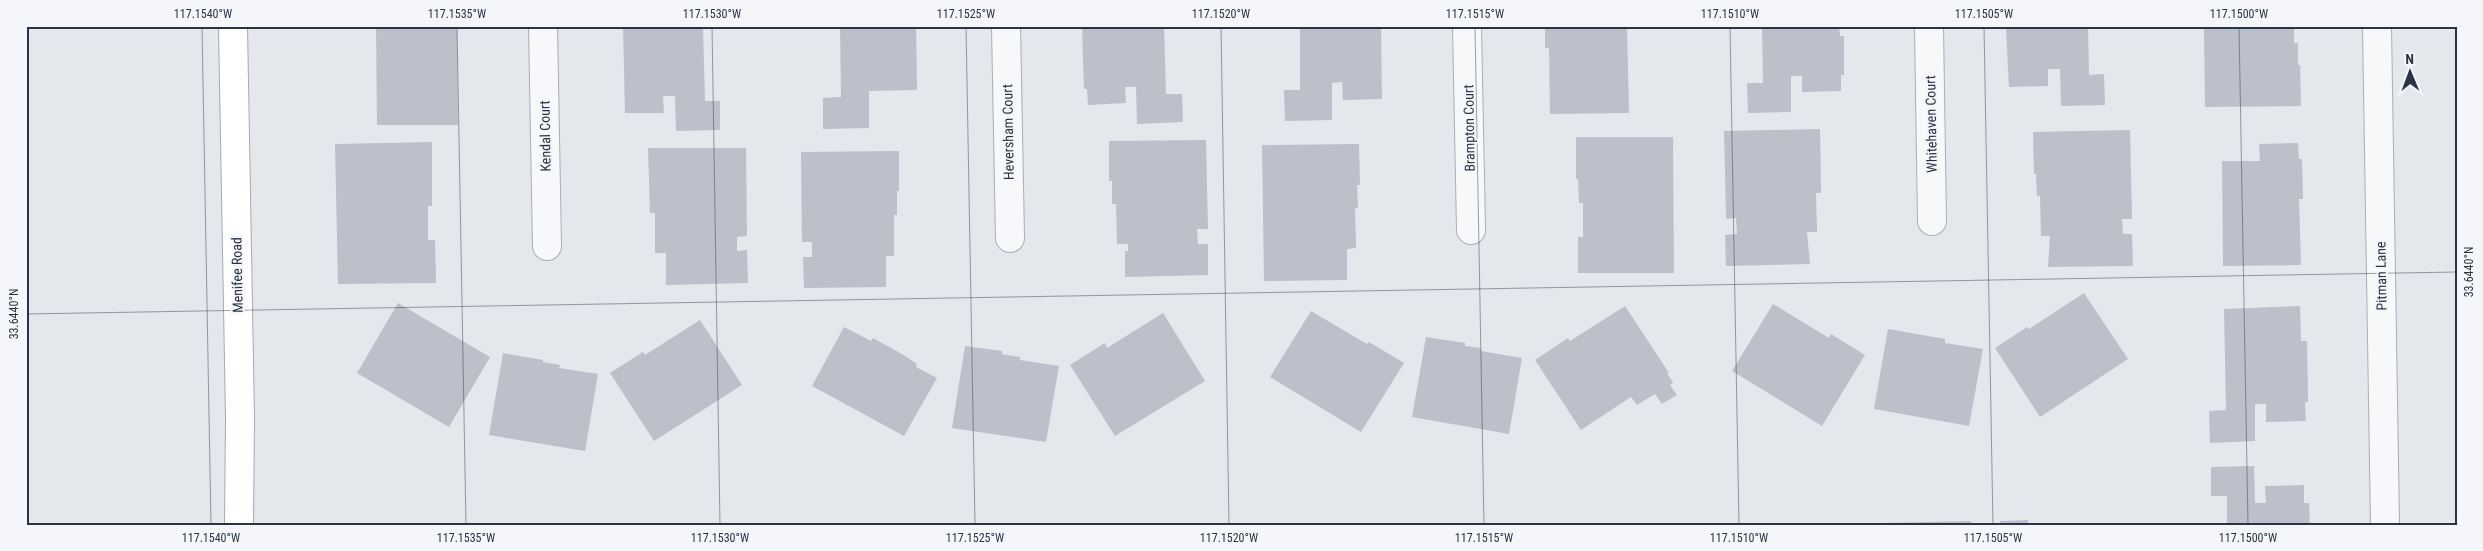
<svg xmlns="http://www.w3.org/2000/svg" width="2483" height="551" viewBox="0 0 2483 551" font-family="'Roboto Condensed',sans-serif">
  <style>
    .building { fill: #bbc0ca }
    .lines { fill: none; stroke-linecap: round; stroke-linejoin: round }
    .street-casing { stroke: #a9aeb7; stroke-width: 30 }
    .primary-casing { stroke: #a3abb8; stroke-width: 30 }
    .street { stroke: #f7f8fa; stroke-width: 28 }
    .primary { stroke: #fff; stroke-width: 28 }
    .ticks { fill: none; stroke: #2b3445; stroke-width: 1; stroke-opacity: 0.45 }
    .labels { text-anchor: middle; stroke-width: 4; stroke-linejoin: round; paint-order: stroke }
    .street-label { font-size: 14px; fill: #2b3445; stroke: #f4f6f9 }
    .neatline { fill: none; stroke: #2b3445; stroke-width: 2 }
    .ticks-label { font-size: 12px; text-anchor: middle; fill: #2b3445 }
  </style>
  <rect width="100%" height="100%" fill="#e4e7ec"/>
  <!-- building -->
  <path class="building" d="M376,26H457L458,125H377Z
    M623,26H703L705,101H720V130L676,131L675,96H663L664,113H625Z
    M840,26H916L917,90L869,91V128L823,129V98L841,97Z
    M1082,26H1164L1166,94H1182L1183,122L1137,124L1136,87H1125L1126,103L1088,105L1087,89H1084Z
    M1300,26H1381L1382,99L1343,100L1342,82L1332,83V120L1285,121L1284,90H1300Z
    M1545,26H1627L1629,113L1550,114L1549,48H1545Z
    M1762,26H1839L1840,36H1844V75H1841V91L1802,92V76H1791V112L1748,113L1747,83H1763Z
    M2008,26H2088L2089,75L2104,74L2105,105L2061,106L2060,69H2048V86L2009,87L2006,29H2008Z
    M2204,26H2294V43H2298V65H2300L2301,106L2205,107Z
    M1820,129L1821,193H1816L1817,232H1807L1810,264L1726,266L1725,235L1737,234L1736,218L1726,219L1724,131Z
    M2130,130L2132,219H2122L2123,234H2132L2133,266L2048,267L2050,236H2041L2040,196H2037L2036,174H2034L2033,132Z
    M1576,137H1673L1674,273H1578V237H1583V203H1579L1578,179H1576Z
    M1206,140L1208,229H1197L1198,244H1208V275L1125,277V251H1128V244H1117L1116,204H1112V181H1109V141Z
    M432,142V206H428V240H435L436,283L338,284L335,144Z
    M2298,143L2299,159H2302L2303,199H2299L2301,265L2223,266L2222,161H2260L2259,144Z
    M1359,144L1360,185H1357L1358,208H1355L1356,248L1347,249V280L1264,281L1262,145Z
    M648,148H746L747,236L737,237V251L747,250L748,283L666,285V253H655V213H650Z
    M899,151V191H897V215H894V256H886V287L804,288L803,257H812V242H802L801,152Z
    M2084,293L2128,359L2040,417L1995,348L2027,327L2029,329Z
    M398,303L490,357L449,427L357,373Z
    M1773,304L1829,338L1831,334L1865,355L1822,426L1732,371Z
    M1625,306L1669,373H1667L1673,383L1670,385L1677,395L1662,404L1655,394L1637,405L1631,397L1581,430L1535,360L1568,338L1570,341Z
    M2300,306L2301,341H2307L2308,402H2305L2306,421L2266,422V404H2255V441L2210,443L2209,411L2226,410L2224,309Z
    M1311,311L1367,344L1369,342L1404,363L1361,432L1270,377Z
    M1163,313L1205,381L1115,436L1070,365L1105,343L1107,348Z
    M700,320L742,385L654,441L610,373L643,352L645,355Z
    M844,327L871,341L873,338L902,354L917,364L916,367L937,378L904,436L812,386Z
    M1888,329L1945,339V343L1983,349L1969,426L1874,409Z
    M1426,337L1465,343V346L1481,348V351L1522,358L1509,434L1412,417Z
    M965,346L1002,351V354L1020,357V360L1059,366L1046,442L952,428Z
    M503,353L543,360V362L560,365L559,368L598,374L585,451L489,435Z
    M2254,466L2255,503H2266L2265,486L2304,485V503H2309L2310,525H2227V496H2211V467Z
    M2028,520V525H2000V521Z
    M1971,521V525H1882V523Z"/>
  <g class="lines">
    <!-- street casing -->
    <g class="street-casing">
      <path id="street" d="M543,26L547,246
        M1006,26L1010,238
        M1467,26L1471,230
        M1929,26L1932,221
        M2377,26L2385,525"/>
    </g>
    <!-- primary casing -->
    <g class="primary-casing">
      <path id="primary" d="M233,26L240,418L239,525"/>
    </g>
    <!-- street -->
    <use href="#street" class="street"/>
    <!-- primary -->
    <use href="#primary" class="primary"/>
  </g>
  <!-- ticks -->
  <path class="ticks" d="M202,26L211,525M457,26L466,525M712,26L720,525M966,26L975,525M1221,26L1229,525M1475,26L1484,525M1730,26L1739,525M1984,26L1993,525M2239,26L2248,525M26,314L2457,272"/>
  <g class="labels">
    <!-- street labels -->
    <g class="street-label">
      <text transform="translate(1931 124) rotate(-91)" y="5">Whitehaven Court</text>
      <text transform="translate(1469 128) rotate(-91)" y="5">Brampton Court</text>
      <text transform="translate(1008 132) rotate(-91)" y="5">Heversham Court</text>
      <text transform="translate(545 136) rotate(-91)" y="5">Kendal Court</text>
      <text transform="translate(237 275) rotate(-91)" y="5">Menifee Road</text>
      <text transform="translate(2381 276) rotate(-91)" y="5">Pitman Lane</text>
    </g>
  </g>
  <!-- border -->
  <rect width="2483" height="551" fill="none" stroke="#f4f6f9" stroke-width="55"/>
  <!-- north arrow -->
  <g transform="translate(2410 72) rotate(359)" stroke="#f4f6f9" stroke-width="4" paint-order="stroke">
  <path d="M0-4L9 19L0 12L-9 19Z" fill="#2b3445"/>
  <text y="-8" font-size="14" font-weight="bold" text-anchor="middle" fill="#2b3445">N</text>
  </g>
  <rect x="28" y="28" width="2428" height="496" class="neatline"/>
  <g class="ticks-label">
    <text x="203" y="18">117.1540°W</text>
    <text x="457" y="18">117.1535°W</text>
    <text x="712" y="18">117.1530°W</text>
    <text x="966" y="18">117.1525°W</text>
    <text x="1221" y="18">117.1520°W</text>
    <text x="1475" y="18">117.1515°W</text>
    <text x="1730" y="18">117.1510°W</text>
    <text x="1984" y="18">117.1505°W</text>
    <text x="2239" y="18">117.1500°W</text>
    <text transform="translate(2469 272) rotate(-90)" y="4">33.6440°N</text>
    <text transform="translate(14 314) rotate(-90)" y="4">33.6440°N</text>
    <text x="211" y="542">117.1540°W</text>
    <text x="466" y="542">117.1535°W</text>
    <text x="720" y="542">117.1530°W</text>
    <text x="975" y="542">117.1525°W</text>
    <text x="1229" y="542">117.1520°W</text>
    <text x="1484" y="542">117.1515°W</text>
    <text x="1739" y="542">117.1510°W</text>
    <text x="1993" y="542">117.1505°W</text>
    <text x="2248" y="542">117.1500°W</text>
  </g>
</svg>
